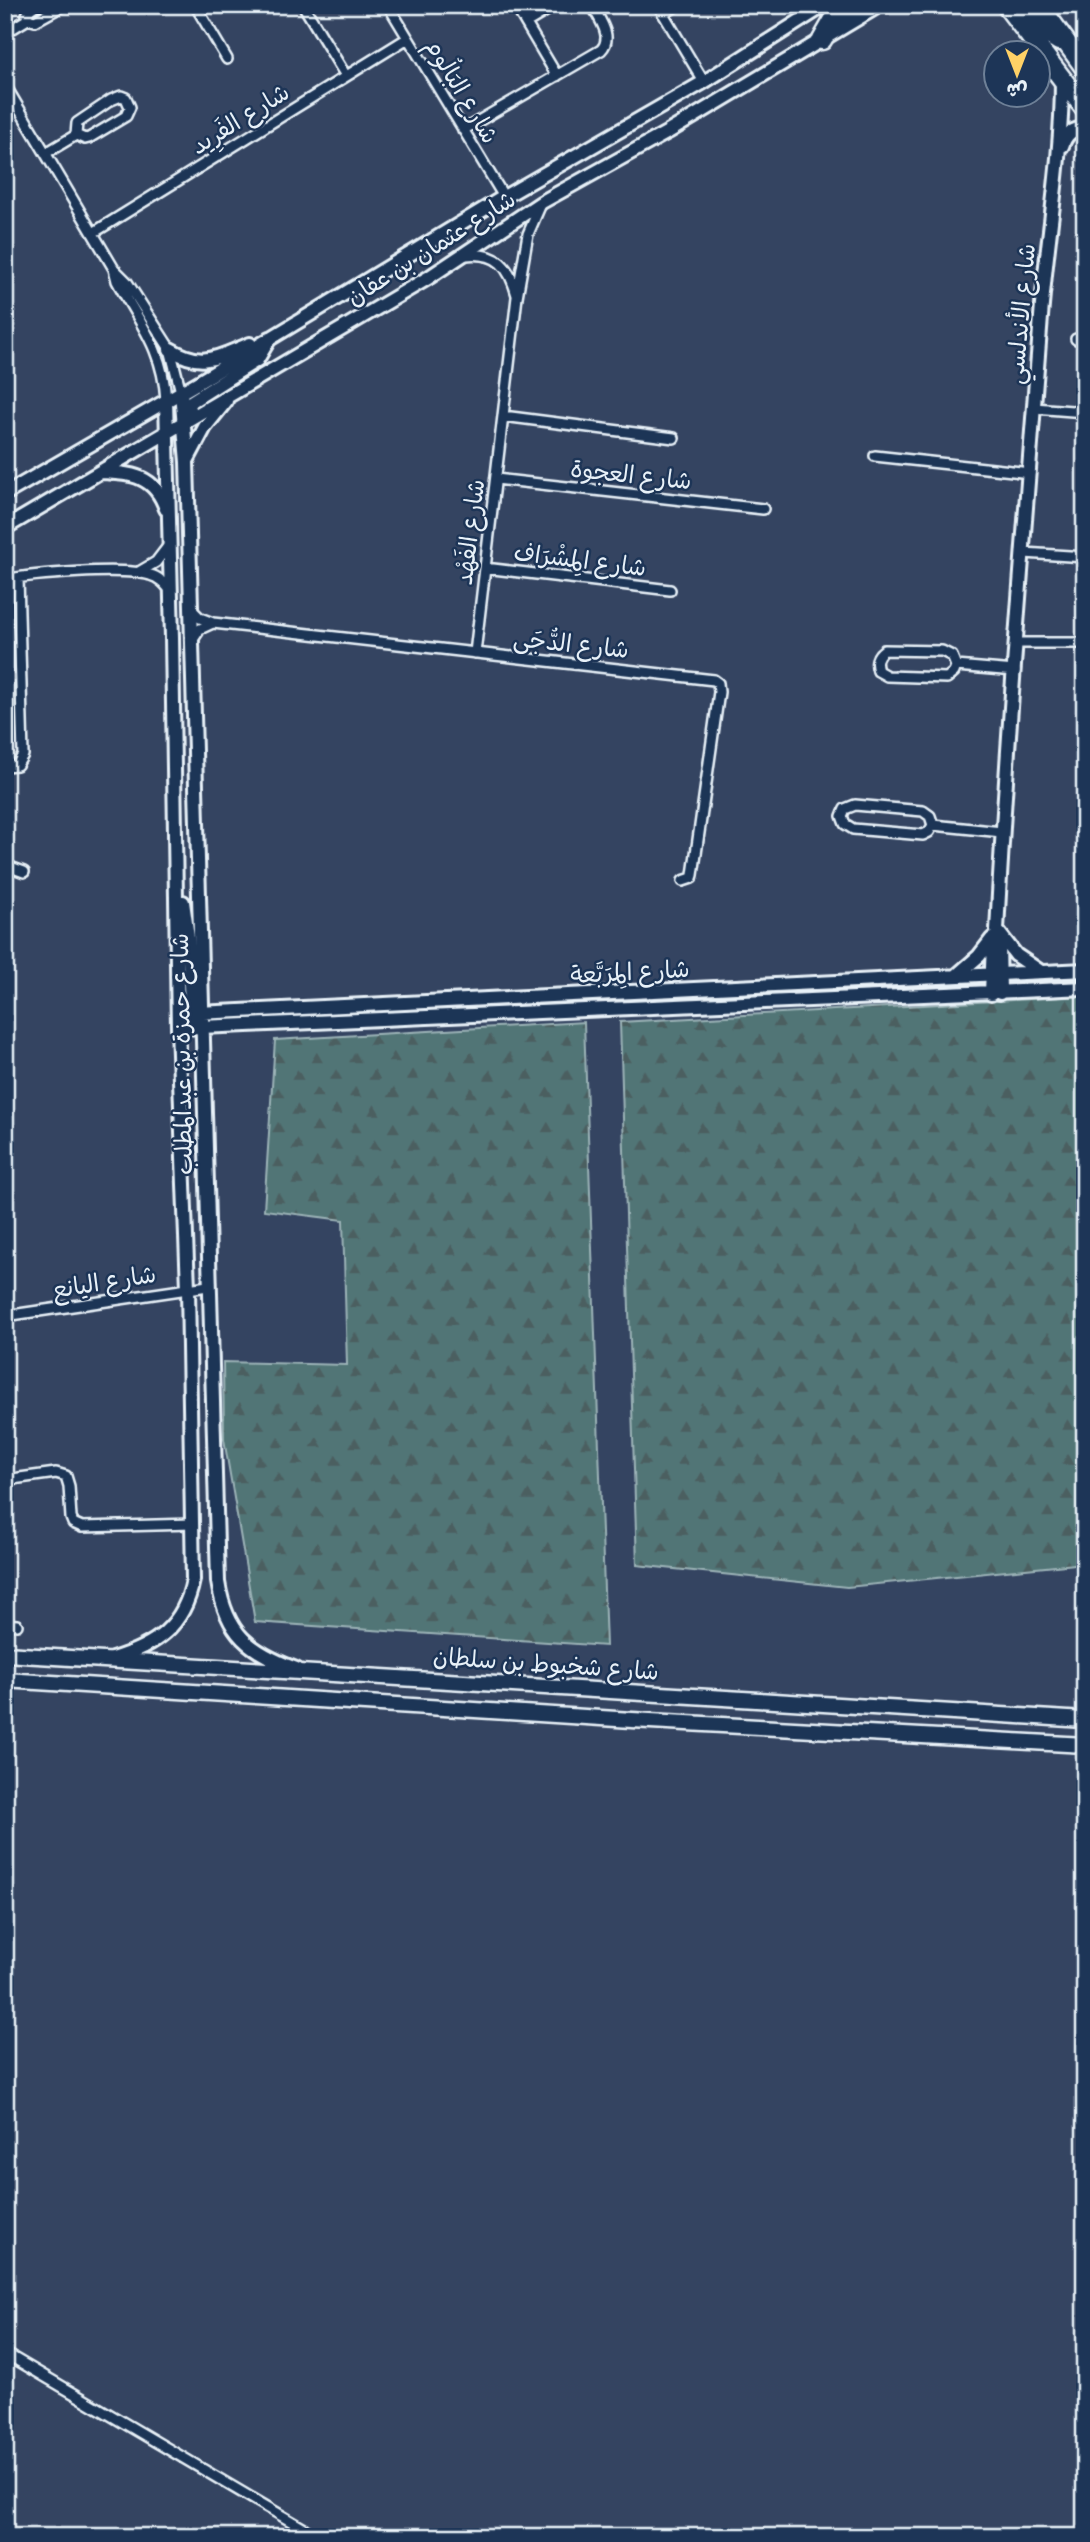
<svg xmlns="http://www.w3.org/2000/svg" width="1090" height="2542" viewBox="0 0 1090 2542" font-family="Itim,'Playpen Sans Arabic',sans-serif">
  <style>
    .forest { fill: url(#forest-firs); stroke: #9cb3b7; stroke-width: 2 }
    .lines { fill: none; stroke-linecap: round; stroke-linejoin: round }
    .street-casing { stroke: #e8f1f8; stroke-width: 14 }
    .secondary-casing { stroke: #e8f1f8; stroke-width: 18 }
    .primary-casing { stroke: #e8f1f8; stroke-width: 19 }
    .highway-casing { stroke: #e8f1f8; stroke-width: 23 }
    .street { stroke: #1d3557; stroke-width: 9 }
    .secondary { stroke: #1d3557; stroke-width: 12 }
    .primary { stroke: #1d3557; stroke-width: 14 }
    .highway { stroke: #1d3557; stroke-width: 18 }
    .labels { text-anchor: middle; stroke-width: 5; stroke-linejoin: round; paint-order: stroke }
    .street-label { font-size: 24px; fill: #e8f1f8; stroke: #1d3557 }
  </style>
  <defs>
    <pattern id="forest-firs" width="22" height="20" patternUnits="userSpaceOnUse" patternTransform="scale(1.75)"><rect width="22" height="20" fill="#517576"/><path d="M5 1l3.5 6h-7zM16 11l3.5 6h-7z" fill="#4c5e60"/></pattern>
  </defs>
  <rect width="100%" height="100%" fill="#344461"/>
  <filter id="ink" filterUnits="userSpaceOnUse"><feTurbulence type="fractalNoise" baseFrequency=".0143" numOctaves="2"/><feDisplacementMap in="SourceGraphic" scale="14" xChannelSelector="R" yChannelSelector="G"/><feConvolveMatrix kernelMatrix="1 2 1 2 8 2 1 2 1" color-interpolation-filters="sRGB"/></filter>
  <g filter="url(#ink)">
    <!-- forest -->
    <path class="forest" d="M1085,996V1563L847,1587L637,1565L620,1022Z
      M584,1022L606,1646L255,1622L224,1439L223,1362L347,1365L343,1220L264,1210L275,1040Z"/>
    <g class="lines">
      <!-- street casing -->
      <g class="street-casing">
        <path id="street" d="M36,5L30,9L27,15L28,19L35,21L64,5
          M195,5L227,59
          M303,5L346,76
          M388,5L504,197
          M515,5L557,76
          M658,5L704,82
          M663,14L678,5
          M526,23L556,5
          M5,33L28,19
          M5,85L114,269L127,282L170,349L181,392
          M121,96L126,98L130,107L126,116L89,138L85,139L76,135L77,123L111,100Z
          M463,130L601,50C614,37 599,19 592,5
          M46,153L76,135
          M93,233L408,38
          M466,255C498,252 509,266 517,295
          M114,269L117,281C140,324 163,349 166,400
          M1076,339L1085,340
          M1034,408L1085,412
          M503,416L674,438
          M875,456L1030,473
          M496,479L763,509
          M1024,553L1085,557
          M485,568L670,590
          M139,572L156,562L169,545
          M5,580C33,574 124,567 150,575C159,577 165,584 171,591
          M191,609L200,618L213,623L714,680L718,683L719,692L693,875L692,878L683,881
          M192,641L200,629L213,623
          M1017,643H1085
          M884,650L942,651L952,656L956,666L954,672L947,678L887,676L878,671C875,662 876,656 884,650Z
          M475,653L517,297L528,234L541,204
          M956,666L1015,671
          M5,766L17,765L23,755L18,578
          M855,805L923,811L930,816L933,825L929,832L923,835L853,829L845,824L842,816L845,809Z
          M933,825L1002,832
          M5,865L24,872
          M5,1316L208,1286
          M5,1480L56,1473L66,1476L69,1486L71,1518L73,1523L82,1527L193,1524
          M5,1624L17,1625
          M5,2353L318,2537"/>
      </g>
      <!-- secondary casing -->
      <g class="secondary-casing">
        <path id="secondary" d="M1062,146C1066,134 1072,129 1085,128
          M170,349C203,369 217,357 250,344
          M181,392L187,462L218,1582C226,1634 250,1652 296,1669
          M194,415L188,407L192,401L257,360L270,338
          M187,461L205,427L226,401
          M100,472C131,473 155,475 166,509
          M5,494L197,383L504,197L704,82L825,5
          M5,528L428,278L542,202L668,132L880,5
          M183,902L188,937L191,1007L194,1019
          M999,933L1016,955L1041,972
          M956,976L979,956L992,939
          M1000,993L999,943L997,930C1008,725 1025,521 1041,317C1047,238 1062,159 1062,80
          M991,994L993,943
          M178,1014L1085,970
          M178,1028L1085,988
          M112,1659C155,1646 184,1627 193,1580L188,1288L178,1028L172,638L166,400"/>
      </g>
      <!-- primary casing -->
      <g class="primary-casing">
        <path id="primary" d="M5,1654L1085,1720
          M5,1680L632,1720L1085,1745"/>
      </g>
      <!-- highway casing -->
      <g class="highway-casing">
        <path id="highway" d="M1006,5L1085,109
          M1025,5L1043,31L1059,41
          M1039,5L1085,68
          M822,40L833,21L853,5"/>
      </g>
      <!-- street -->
      <use href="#street" class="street"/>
      <!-- secondary -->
      <use href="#secondary" class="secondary"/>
      <!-- primary -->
      <use href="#primary" class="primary"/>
      <!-- highway -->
      <use href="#highway" class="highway"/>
    </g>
  </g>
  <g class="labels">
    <!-- street labels -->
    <g class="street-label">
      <text transform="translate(462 91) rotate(59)" y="8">شارع البَالُوم</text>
      <text transform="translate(240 119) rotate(-32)" y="8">شارع الفَرِيد</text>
      <text transform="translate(431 248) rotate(-32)" y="8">شارع عثمان بن عفان</text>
      <text transform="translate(1021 314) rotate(-85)" y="8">شارع الأندلسي</text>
      <text transform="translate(631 475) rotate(6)" y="8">شارع العجوة</text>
      <text transform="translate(470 532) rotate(-83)" y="8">شارع الفَهْد</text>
      <text transform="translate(580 560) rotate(7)" y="8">شارع المِشْرَاف</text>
      <text transform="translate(571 644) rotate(6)" y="8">شارع الدُّجَى</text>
      <text transform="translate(630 972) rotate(-3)" y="8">شارع المِرَبَّعة</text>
      <text transform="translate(182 1054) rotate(-91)" y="8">شارع حمزة بن عبدالمطلب</text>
      <text transform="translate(104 1282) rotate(-9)" y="8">شارع اليانع</text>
      <text transform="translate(546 1664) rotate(4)" y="8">شارع شخبوط بن سلطان</text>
    </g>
  </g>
  <!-- margin -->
  <rect width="1090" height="2542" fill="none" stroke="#1d3557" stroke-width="28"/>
  <rect x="14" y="14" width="1062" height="2514" fill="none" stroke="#e8f1f8" stroke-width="2.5" filter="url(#ink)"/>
  <!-- north arrow -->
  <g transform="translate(1017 74) rotate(180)"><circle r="33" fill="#1d3557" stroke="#6e8097" stroke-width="2"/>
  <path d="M0-5L12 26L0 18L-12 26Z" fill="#ffd166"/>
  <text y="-10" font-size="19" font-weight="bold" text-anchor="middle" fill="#e8f1f8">ش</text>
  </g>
</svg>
